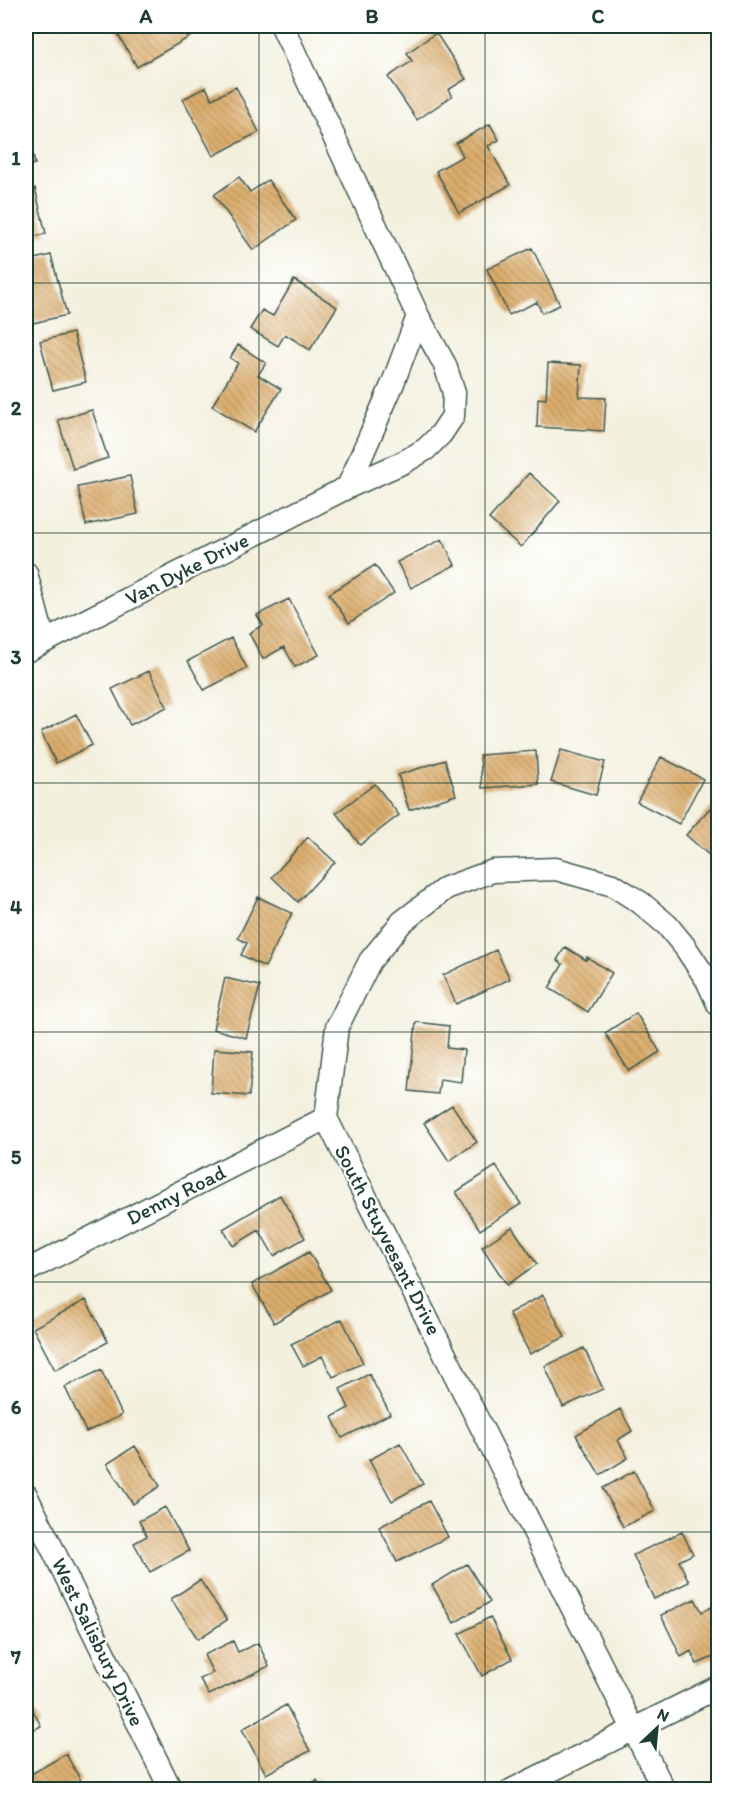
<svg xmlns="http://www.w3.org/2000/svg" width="744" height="1815" viewBox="0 0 744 1815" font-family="Itim,sans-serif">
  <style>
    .building { fill: url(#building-back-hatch) }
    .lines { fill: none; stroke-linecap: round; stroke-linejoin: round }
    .minor-casing { stroke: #3f584e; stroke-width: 25 }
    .minor { stroke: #fff; stroke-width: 22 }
    .grid { fill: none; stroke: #1f3d34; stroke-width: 1.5; stroke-opacity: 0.55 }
    .labels { text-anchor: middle; stroke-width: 4.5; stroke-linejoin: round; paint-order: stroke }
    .street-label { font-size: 21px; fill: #1f3d34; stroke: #fff }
    .neatline { fill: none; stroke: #1f3d34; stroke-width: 2 }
    .grid-label { font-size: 20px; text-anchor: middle; font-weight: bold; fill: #1f3d34 }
  </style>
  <defs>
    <pattern id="building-back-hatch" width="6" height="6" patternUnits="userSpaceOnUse" patternTransform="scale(1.5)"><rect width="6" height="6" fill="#dcad6c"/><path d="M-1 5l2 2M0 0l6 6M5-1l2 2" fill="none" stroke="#b28e5a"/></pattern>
  </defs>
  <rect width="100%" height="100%" fill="#fff"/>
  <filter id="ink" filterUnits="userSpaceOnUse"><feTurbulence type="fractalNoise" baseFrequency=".0167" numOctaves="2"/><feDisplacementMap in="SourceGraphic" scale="12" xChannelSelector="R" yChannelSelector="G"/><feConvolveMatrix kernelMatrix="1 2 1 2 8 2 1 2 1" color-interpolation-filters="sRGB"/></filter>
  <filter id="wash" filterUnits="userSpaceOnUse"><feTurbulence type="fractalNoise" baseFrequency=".008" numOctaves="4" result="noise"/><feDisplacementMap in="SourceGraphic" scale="24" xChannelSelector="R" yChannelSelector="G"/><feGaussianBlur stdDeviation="1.35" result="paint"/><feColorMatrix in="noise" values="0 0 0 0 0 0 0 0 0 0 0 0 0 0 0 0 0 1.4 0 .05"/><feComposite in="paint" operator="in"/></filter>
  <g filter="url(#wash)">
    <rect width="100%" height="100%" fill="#f3f0de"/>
    <g id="blocks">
      <!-- building -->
      <path class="building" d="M125,26H199L202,30L137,67L116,31Z
        M436,33L466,79L448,90L452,96L417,120L388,77L412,61L407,53Z
        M206,87L212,99L236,87L259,132L213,156L183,99Z
        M26,122L35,164L26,166Z
        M490,124L499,140L488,146L510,185L459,213L436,171L463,156L456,143Z
        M239,177L250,192L268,180L296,220L253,250L214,195Z
        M35,188L46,234L26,238V191Z
        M532,248L560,305L542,313L537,302L509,315L487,269Z
        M51,255L67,315L33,323L26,295V273L29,272L26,261Z
        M294,280L337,307L310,350L285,334L278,346L250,329L262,310L273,316Z
        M73,333L86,382L53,390L40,341Z
        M238,345L266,363L258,375L281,389L254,432L212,406L238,363L230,358Z
        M548,363L581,365L579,397L606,398L604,431L537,427L538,398L546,399Z
        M92,410L108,458L73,469L58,420Z
        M529,473L560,501L521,547L489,519Z
        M130,476L138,514L86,525L78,487Z
        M442,539L455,565L411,588L397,562Z
        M375,565L394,593L349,623L329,594Z
        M289,599L319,655L295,667L284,647L263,659L249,633L263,625L257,615Z
        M231,638L247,668L204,690L188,661Z
        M149,671L167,707L130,725L112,689Z
        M76,714L92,745L56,763L41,732Z
        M561,750L605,762L596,795L551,782Z
        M536,751L538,784L482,788L480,755Z
        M661,757L703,779L679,824L637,802Z
        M445,760L456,795L409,810L398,775Z
        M375,784L399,815L360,845L336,813Z
        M710,808L718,815V863L686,835Z
        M308,837L335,862L298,902L272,877Z
        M258,897L292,913L265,967L241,955L247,943L238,938Z
        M565,947L586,960L587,957L612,973L588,1012L549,988L563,964L557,960Z
        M496,950L510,979L456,1004L443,975Z
        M225,978L260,986L246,1038L213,1029Z
        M636,1013L660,1052L629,1071L605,1033Z
        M416,1022L449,1026L447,1048L464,1050L461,1082L440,1079L438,1094L409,1091Z
        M214,1049L253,1052L249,1096L211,1093Z
        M452,1105L477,1142L449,1161L424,1123Z
        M496,1166L521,1204L480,1230L456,1192Z
        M280,1195L305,1238L274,1256L259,1230L233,1246L223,1229Z
        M512,1227L537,1264L507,1285L482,1247Z
        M309,1252L331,1290L274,1323L252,1284Z
        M543,1295L565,1337L530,1354L509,1313Z
        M86,1300L108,1342L55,1370L33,1328Z
        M342,1319L363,1363L333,1377L322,1356L303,1366L291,1344Z
        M584,1348L603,1389L563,1407L545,1366Z
        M101,1370L122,1415L86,1432L65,1387Z
        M369,1374L390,1414L342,1438L332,1417L349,1408L340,1389Z
        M620,1409L632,1431L618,1440L628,1458L600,1475L576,1435Z
        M400,1443L423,1484L392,1501L369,1460Z
        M135,1446L160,1486L133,1504L107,1464Z
        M634,1471L655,1511L623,1527L603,1488Z
        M429,1501L448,1537L397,1562L379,1527Z
        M165,1507L189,1551L150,1572L134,1543L147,1536L139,1521Z
        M682,1532L693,1554L679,1561L689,1582L654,1599L633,1555Z
        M467,1564L490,1602L454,1623L432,1585Z
        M200,1580L227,1620L198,1639L171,1599Z
        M695,1599L702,1612L718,1604V1637L713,1639L718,1655L697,1664L691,1651L681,1657L661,1615Z
        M490,1617L512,1659L482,1676L459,1634Z
        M233,1641L238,1652L258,1643L269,1666L209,1695L200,1679L213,1673L204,1655Z
        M26,1696L41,1726L26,1734Z
        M286,1705L310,1751L266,1774L242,1729Z
        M66,1754L81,1781L69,1788L70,1790H26V1777Z
        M317,1780L322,1790H298Z"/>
    </g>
  </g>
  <g filter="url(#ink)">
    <use href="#blocks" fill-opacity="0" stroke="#3f584e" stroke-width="1.5"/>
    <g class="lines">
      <!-- minor casing -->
      <g class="minor-casing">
        <path id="minor" d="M348,487L393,383L418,316
          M26,573L44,641
          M26,651L348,487L404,462L426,449L441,434L453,416L454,393L445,365L418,316L282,26
          M26,1271L326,1118
          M26,1495L171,1790
          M512,1790L718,1687
          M664,1790L326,1118L337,1027L370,961L402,922L446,888L493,871L556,869L613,885L641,903L667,925L685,947L707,980L718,1004"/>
      </g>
      <!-- minor -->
      <use href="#minor" class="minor"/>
    </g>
  </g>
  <!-- grid -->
  <path class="grid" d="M259,26V1790M485,26V1790M26,283H718M26,533H718M26,783H718M26,1032H718M26,1282H718M26,1532H718"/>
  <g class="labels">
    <!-- street labels -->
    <g class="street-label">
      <text transform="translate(187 569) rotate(-27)" y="7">Van Dyke Drive</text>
      <text transform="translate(176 1195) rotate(-27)" y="7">Denny Road</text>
      <text transform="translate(388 1240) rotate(63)" y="7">South Stuyvesant Drive</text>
      <text transform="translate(98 1642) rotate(64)" y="7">West Salisbury Drive</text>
    </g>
  </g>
  <!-- margin -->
  <rect width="744" height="1815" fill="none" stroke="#fff" stroke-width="66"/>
  <!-- north arrow -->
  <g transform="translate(657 1728) rotate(26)" stroke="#ffffff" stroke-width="4.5" paint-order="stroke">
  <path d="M0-4.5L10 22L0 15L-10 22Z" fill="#1f3d34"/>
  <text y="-9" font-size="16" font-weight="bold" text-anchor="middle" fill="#1f3d34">N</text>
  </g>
  <rect x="33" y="33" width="678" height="1749" class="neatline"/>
  <g class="grid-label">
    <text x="146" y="23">A</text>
    <text x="372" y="23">B</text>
    <text x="598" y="23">C</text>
    <text x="16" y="165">1</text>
    <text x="16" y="415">2</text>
    <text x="16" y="664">3</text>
    <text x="16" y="914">4</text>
    <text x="16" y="1164">5</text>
    <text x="16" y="1414">6</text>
    <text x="16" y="1664">7</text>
  </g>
</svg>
